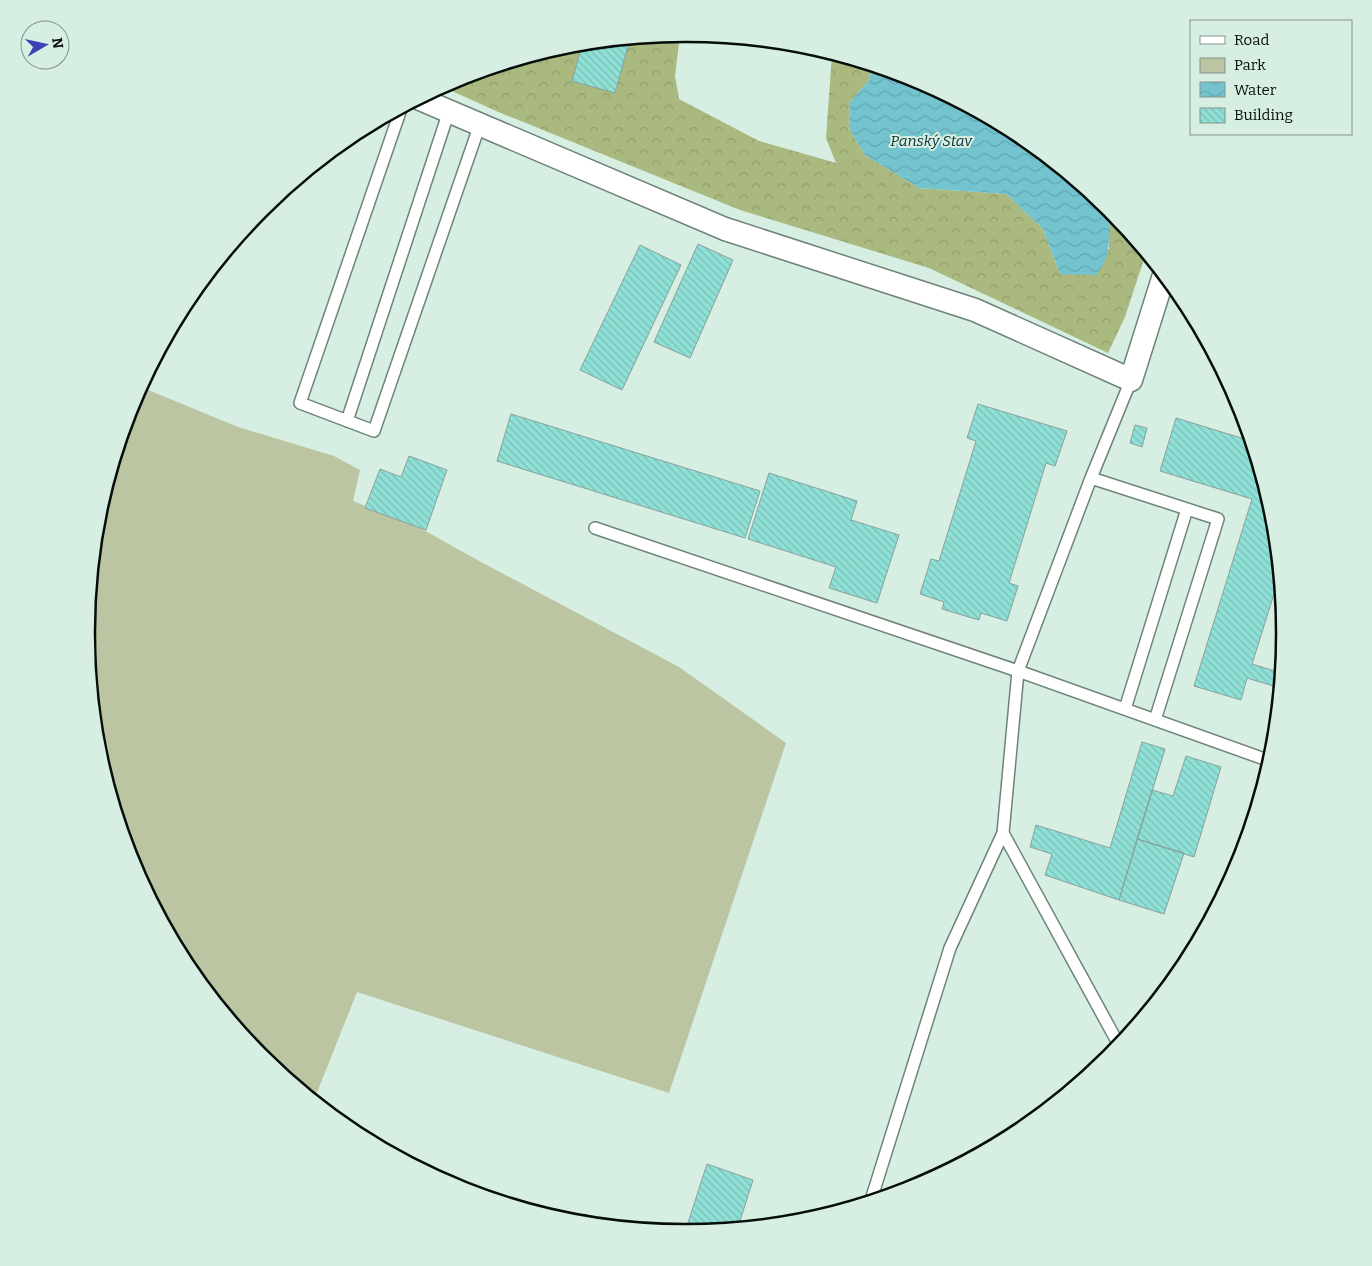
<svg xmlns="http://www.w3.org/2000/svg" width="1372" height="1266" viewBox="0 0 1372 1266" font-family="Bitter,serif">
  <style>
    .green { fill: #bbc5a2 }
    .forest { fill: url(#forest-crowns) }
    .water { fill: url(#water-waves) }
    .building { fill: url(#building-back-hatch); stroke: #88a19d }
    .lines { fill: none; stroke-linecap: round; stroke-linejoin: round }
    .service-casing { stroke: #6f8379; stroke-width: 14 }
    .minor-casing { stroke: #6f8379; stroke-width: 25 }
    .service { stroke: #fff; stroke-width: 11 }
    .minor { stroke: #fff; stroke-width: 22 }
    .rail-casing { stroke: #47534d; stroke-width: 5.5 }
    .rail { stroke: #d7eee2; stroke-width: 4; stroke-dasharray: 11; stroke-linecap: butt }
    .labels { text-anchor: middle; stroke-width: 4; stroke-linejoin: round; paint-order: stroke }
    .water-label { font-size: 15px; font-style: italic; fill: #062f34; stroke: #d7eee2 }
    .rim { fill: none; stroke: #060d0a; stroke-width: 2.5 }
  </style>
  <defs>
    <pattern id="forest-crowns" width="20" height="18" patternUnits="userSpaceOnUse" patternTransform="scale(1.25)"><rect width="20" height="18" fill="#aab97f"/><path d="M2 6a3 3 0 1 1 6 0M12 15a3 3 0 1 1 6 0" fill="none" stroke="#919e6c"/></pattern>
    <pattern id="water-waves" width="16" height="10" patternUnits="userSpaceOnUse" patternTransform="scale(1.25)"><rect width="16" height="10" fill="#74c4d0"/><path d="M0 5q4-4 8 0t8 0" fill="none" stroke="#63a7b1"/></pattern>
    <pattern id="building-back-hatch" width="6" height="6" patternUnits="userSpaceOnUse" patternTransform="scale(1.25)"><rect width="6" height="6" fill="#8fe0d6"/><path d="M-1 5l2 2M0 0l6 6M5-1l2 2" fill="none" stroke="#7abfb6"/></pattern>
  </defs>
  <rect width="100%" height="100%" fill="#d7eee2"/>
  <!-- green -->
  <path class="green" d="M141,387L238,427L334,456L360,470L353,501L420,528L481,562L679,667L786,743L669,1093L357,992L314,1100L262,1057L188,966L132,862L98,750L87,633L98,516L132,403Z"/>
  <!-- forest -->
  <path class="forest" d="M680,34L675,76L679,99L759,141L836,163L826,138L832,54L871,66L870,79L850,102L849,128L865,155L919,188L1006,194L1043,229L1060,274L1109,249L1108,208L1146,253L1125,317L1108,353L929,268L740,210L496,111L443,87L457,79L569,45Z"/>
  <!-- water -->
  <path class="water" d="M871,66L916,79L1019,135L1108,208C1109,232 1113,256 1096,275L1060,274L1043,229L1006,194L919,188L865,155L849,128L850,102L870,79Z"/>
  <!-- building -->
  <path class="building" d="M630,39L615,93L572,81L582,44Z
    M698,244L733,260L690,358L654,342Z
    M640,245L681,265L622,390L580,370Z
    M978,404L1067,431L1055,466L1046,463L1009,583L1018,586L1007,621L981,613L979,620L942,609L944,602L920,594L931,559L939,561L976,441L967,438Z
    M511,414L760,491L745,538L497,461Z
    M1176,418L1251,441L1274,516L1280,575L1252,664L1281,673L1280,688L1247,678L1241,700L1194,686L1252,499L1160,471Z
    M1135,425L1147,428L1142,447L1130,443Z
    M409,456L447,470L426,530L365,508L380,469L401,477Z
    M769,473L857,501L851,520L899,535L877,603L829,588L836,567L748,539Z
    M1142,742L1165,749L1119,900L1045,875L1052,854L1030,847L1036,825L1110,848Z
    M1186,756L1221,767L1194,857L1137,839L1152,790L1173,796Z
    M1137,839L1184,853L1164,914L1119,900Z
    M707,1164L753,1180L738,1227L685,1232Z"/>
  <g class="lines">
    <!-- service casing -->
    <g class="service-casing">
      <path id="service" d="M401,109L300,403L374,431L480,124
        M347,421L449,111
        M1091,478L1218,519L1155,720
        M595,528L1018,671L1270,761
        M1125,709L1187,509
        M1119,1045L1003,833L1018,671L1091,478L1131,380
        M871,1200L950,948L1003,833"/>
    </g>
    <!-- minor casing -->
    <g class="minor-casing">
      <path id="minor" d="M420,99L725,229L975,310L1131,380L1164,275"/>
    </g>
    <!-- service -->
    <use href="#service" class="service"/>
    <!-- minor -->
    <use href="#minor" class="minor"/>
    <!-- rail casing -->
    <g class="rail-casing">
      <path id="rail" d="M578,1222L585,1217"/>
    </g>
    <!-- rail -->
    <use href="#rail" class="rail"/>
  </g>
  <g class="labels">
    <!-- water labels -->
    <g class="water-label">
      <text x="931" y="146">Panský Stav</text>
    </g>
  </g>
  <!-- crop -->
  <path d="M0 0H1372V1266H0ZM685 42H686A590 590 0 0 1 1276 632V634A590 590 0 0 1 686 1224H685A590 590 0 0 1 95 634V632A590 590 0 0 1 685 42Z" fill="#d7eee2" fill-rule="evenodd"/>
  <path class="rim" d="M685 42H686A590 590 0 0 1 1276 632V634A590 590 0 0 1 686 1224H685A590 590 0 0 1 95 634V632A590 590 0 0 1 685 42Z"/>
  <!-- legend -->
  <rect x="1190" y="20" width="162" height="115" fill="#d7eee2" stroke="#83948c"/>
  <rect x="1200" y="36" width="25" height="8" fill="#ffffff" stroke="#83948c"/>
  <text x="1234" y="45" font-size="15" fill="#060d0a">Road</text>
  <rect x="1200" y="58" width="25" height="15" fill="#bbc5a2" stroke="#83948c"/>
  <text x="1234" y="70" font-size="15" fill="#060d0a">Park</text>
  <rect x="1200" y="82" width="25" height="15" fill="url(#water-waves)" stroke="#83948c"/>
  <text x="1234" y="95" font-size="15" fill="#060d0a">Water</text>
  <rect x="1200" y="108" width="25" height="15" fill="url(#building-back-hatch)" stroke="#83948c"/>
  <text x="1234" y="120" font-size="15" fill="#060d0a">Building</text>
  <!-- north arrow -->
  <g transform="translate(45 45) rotate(81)"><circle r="24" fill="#d7eee2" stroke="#83948c"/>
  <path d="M0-4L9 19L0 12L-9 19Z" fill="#3d43b7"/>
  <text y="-8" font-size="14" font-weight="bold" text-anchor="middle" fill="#060d0a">N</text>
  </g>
</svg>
